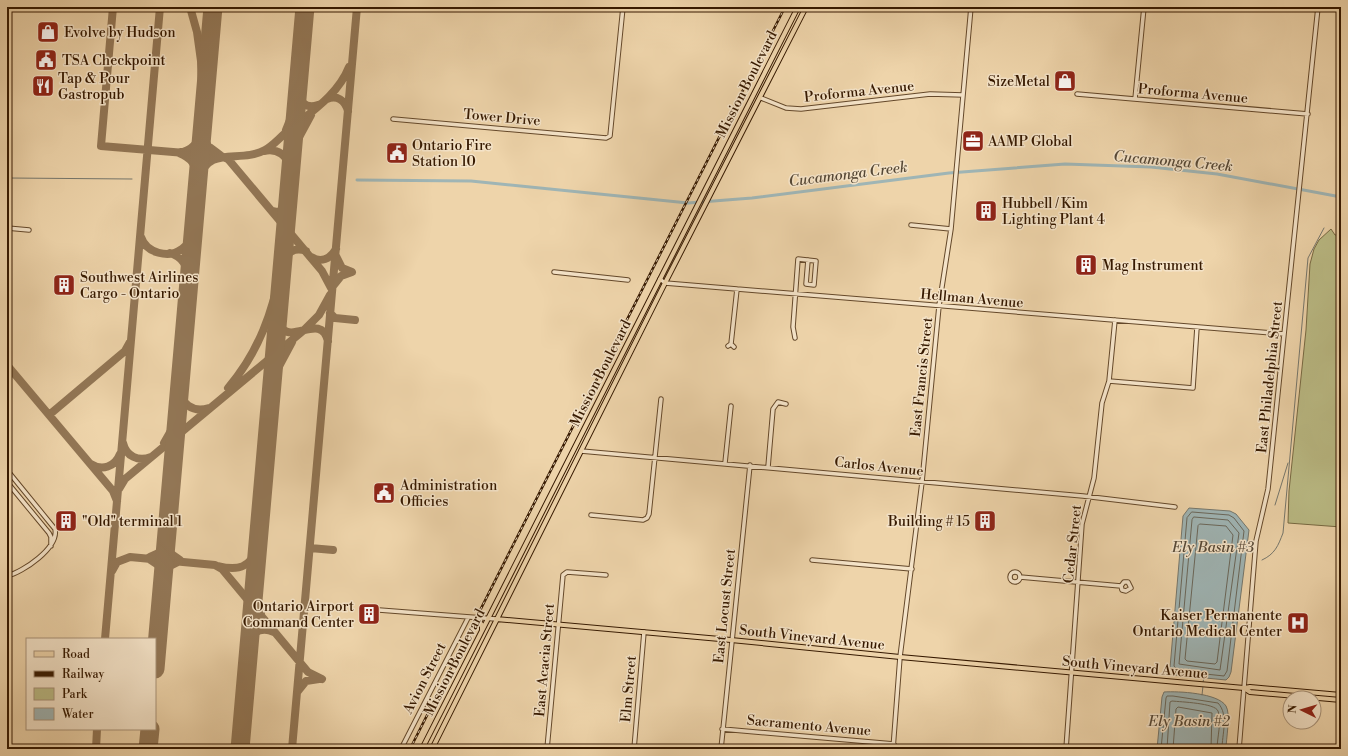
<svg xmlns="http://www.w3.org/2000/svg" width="1348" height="756" viewBox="0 0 1348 756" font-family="'Libre Bodoni',serif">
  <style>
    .green { fill: #bbbc86; stroke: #786a43 }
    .water { fill: #9fb5b5; stroke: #75776d }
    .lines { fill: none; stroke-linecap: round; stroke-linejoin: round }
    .shore { stroke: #6a675a; stroke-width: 1 }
    .stream { stroke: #75776d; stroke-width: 1 }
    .canal { stroke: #9fb5b5; stroke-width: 3 }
    .taxiway { stroke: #927655; stroke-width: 8 }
    .runway { stroke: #927655; stroke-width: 19 }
    .minor-casing { stroke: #64482a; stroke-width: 5.5 }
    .major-casing { stroke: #361900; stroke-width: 6 }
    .minor { stroke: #f4e3c8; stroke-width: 3.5 }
    .major { stroke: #eed4aa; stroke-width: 4 }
    .rail-casing { stroke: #361900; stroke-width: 2.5 }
    .rail { stroke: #f4e3c8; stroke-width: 1; stroke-dasharray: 3; stroke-linecap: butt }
    .labels { text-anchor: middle; stroke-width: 3; stroke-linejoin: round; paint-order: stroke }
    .poi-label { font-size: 14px; fill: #361900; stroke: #f4e3c8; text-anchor: start }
    .street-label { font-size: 14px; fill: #361900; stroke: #f4e3c8 }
    .water-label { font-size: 15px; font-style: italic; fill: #564836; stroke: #f4e3c8 }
  </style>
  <rect width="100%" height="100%" fill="#eed4aa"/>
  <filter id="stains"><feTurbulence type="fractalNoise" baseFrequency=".005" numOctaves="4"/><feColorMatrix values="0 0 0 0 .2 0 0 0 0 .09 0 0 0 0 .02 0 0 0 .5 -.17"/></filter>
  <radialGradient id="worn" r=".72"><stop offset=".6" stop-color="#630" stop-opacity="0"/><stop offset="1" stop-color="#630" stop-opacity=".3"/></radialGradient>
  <!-- green -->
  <path class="green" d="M1331,229L1335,235H1341V229V527L1288,523L1289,491L1306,330L1310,264L1314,249L1319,240Z"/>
  <!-- water -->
  <path class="water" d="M1189,508L1230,511L1236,514L1249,530L1231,672L1229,677L1226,680L1175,675L1170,668L1183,516Z
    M1164,692C1178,691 1218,693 1226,706C1231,714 1226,739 1226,749H1157L1162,697Z"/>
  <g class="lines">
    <!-- shore -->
    <path class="shore" d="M1192,512L1229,515L1234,518L1244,531L1227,671L1224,676L1178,671L1174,666L1187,518Z
      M1194,517L1228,520L1239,533L1220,670L1179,664L1192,520Z
      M1200,524L1226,526L1233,535L1217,662L1215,664L1187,661L1185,659L1198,526Z
      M1161,749L1166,698L1167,696H1173L1218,703C1229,715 1222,734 1222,749
      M1167,749L1170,702L1172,701C1181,702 1215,703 1218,711C1222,721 1217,738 1217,749
      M1173,749L1176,709L1178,707L1212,713L1211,749"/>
    <!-- stream -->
    <path class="stream" d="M7,178L132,179
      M1275,505L1288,463
      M1262,560C1275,554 1278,546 1283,533L1308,258L1324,228
      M1203,682L1204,678
      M1202,695L1203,686"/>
    <!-- canal -->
    <path class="canal" d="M357,180L471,181L688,203L752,198L949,173L1065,164L1151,167L1217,174L1341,197"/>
    <!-- taxiway -->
    <path class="taxiway" d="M113,7L101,146L221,156L228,159L322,271L331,288
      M190,7L197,32L201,61L203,136L208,146L220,155
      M297,88C298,100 305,110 318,105
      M327,99C337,95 345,100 348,111
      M286,130L296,105
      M264,151C277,148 288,155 290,169
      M291,166L298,139L311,115
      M197,179C196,165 192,158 179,153C193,150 198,143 202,130
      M198,180C209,144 239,164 265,150C274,145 280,137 288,131C311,112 338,95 349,67
      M272,211L277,212L284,210L288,199
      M287,211L290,231
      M141,237C146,253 169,259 182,249C189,244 191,238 193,231
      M170,253C183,257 187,266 189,279
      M311,257C321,263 330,259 336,249
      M282,263C286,252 295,247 306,251
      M333,286L341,276L352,272L342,268L336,256
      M330,313L335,318L355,320
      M278,316C283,355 320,308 328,341
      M7,365L113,491L117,501
      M179,387C181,404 192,413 209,408
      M228,388C259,352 273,311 282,265
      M271,395L277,370L292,342
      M49,415L125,351L130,342
      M123,443C126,456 138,462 151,457
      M164,443L172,429L178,401
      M174,451L180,435
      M91,464C102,471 115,467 120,454
      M119,489L125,479L304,330L319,315L330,295
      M166,538L170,553L180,560
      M310,548L333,550
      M150,557L161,552L166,539
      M149,559L158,565L163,579
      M218,566C237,571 251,568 257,548
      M112,571L117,562L130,557L215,565L222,569L308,672L322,679
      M163,580L170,566L180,561
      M254,581L256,595L261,612
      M105,639L160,7
      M249,642C254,630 263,627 274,632
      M298,691L306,681L319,679
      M96,749L97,729
      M292,749L357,7"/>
    <!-- runway -->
    <path class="runway" d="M155,669L213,7
      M148,749L150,729
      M240,749L305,7"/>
    <!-- minor casing -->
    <g class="minor-casing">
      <path id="minor" d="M1077,94L1308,114
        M761,98L786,108L801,109L930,94L963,95
        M1135,99L1144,7
        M393,119L606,138L610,136L623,7
        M911,225L951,229
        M7,228L29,230
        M554,272L628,280
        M660,279L665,283L1284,334
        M795,338L793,327L798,259L816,261L814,285L806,284L808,260
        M731,344L737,289
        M728,346L731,344L734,347
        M1109,381L1193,388L1197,327
        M581,451L1083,496L1175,507
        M725,463L731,406
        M768,467L773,409L778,402L786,404
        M7,470L55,529C59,548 23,572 7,576
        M7,482L49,533L51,537V546
        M591,515L643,520L647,518L649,514L661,399
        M812,560L912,569
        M1010 577a5 5 0 1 1 10 0a5 5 0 1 1-10 0Z
        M1020,577L1121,586L1122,590L1126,591L1131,588L1128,582H1124L1121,586
        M379,610L496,619
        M722,729L894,744
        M401,749L468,618
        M547,749L563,575L567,572L606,575
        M634,749L644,632
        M721,749L750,465
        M893,749L900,657L922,482L939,306L951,229L971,7
        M1066,749L1082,524L1094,478L1102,403L1109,381L1115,320
        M1239,749L1256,541L1268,489L1318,7"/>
    </g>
    <!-- major casing -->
    <g class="major-casing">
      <path id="major" d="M476,618L482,625V630
        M496,619L731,640L900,657L1244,688L1250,687L1341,695
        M1244,688L1250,692L1341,700
        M422,749L798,7
        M432,749L665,283L806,7"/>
    </g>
    <!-- minor -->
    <use href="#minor" class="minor"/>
    <!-- major -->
    <use href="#major" class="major"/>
    <!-- rail casing -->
    <g class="rail-casing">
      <path id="rail" d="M410,749L785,7"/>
    </g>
    <!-- rail -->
    <use href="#rail" class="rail"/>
  </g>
  <!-- icons -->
  <defs>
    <g id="shop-square" transform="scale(1.15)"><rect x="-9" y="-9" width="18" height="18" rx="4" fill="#8f2418" stroke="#f4e3c8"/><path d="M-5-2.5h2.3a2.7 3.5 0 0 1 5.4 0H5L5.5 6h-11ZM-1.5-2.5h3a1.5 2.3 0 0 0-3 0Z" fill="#fff"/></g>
    <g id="civic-square" transform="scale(1.15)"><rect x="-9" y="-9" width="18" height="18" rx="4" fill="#8f2418" stroke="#f4e3c8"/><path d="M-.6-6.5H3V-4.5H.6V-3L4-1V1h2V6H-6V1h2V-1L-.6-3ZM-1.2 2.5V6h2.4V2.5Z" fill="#fff"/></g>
    <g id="restaurant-square" transform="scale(1.15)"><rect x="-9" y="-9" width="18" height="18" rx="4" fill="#8f2418" stroke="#f4e3c8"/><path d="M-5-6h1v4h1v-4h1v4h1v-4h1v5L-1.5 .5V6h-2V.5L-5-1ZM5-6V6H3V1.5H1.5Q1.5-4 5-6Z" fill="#fff"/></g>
    <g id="office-square" transform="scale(1.15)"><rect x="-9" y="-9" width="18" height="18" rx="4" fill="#8f2418" stroke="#f4e3c8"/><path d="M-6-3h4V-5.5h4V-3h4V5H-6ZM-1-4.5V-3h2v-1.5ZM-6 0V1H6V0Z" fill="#fff"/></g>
    <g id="building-square" transform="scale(1.15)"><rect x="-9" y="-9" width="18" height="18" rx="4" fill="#8f2418" stroke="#f4e3c8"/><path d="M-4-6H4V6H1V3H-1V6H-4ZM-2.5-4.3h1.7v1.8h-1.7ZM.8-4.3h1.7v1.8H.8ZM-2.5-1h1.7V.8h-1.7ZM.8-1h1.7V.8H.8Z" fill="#fff"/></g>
    <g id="hospital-square" transform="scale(1.15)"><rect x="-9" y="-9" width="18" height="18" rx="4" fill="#8f2418" stroke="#f4e3c8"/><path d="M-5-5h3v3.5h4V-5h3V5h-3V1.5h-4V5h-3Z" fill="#fff"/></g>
  </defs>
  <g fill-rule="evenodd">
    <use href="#shop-square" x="48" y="32"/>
    <use href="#civic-square" x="46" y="60"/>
    <use href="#shop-square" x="1065" y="81"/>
    <use href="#restaurant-square" x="43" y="86"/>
    <use href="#office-square" x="973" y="141"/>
    <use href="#civic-square" x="397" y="153"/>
    <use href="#building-square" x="986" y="211"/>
    <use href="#building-square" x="1086" y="265"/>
    <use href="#building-square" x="64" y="285"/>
    <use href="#civic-square" x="384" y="493"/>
    <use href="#building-square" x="66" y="521"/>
    <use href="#building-square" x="985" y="521"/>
    <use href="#building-square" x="369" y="614"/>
    <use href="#hospital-square" x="1298" y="623"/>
  </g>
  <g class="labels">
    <!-- poi labels -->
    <g class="poi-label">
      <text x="64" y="37">Evolve by Hudson</text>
      <text x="62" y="65">TSA Checkpoint</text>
      <text x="58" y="83">Tap &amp; Pour<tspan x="58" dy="16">Gastropub</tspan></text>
      <text x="1050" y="86" text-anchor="end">SizeMetal</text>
      <text x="988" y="146">AAMP Global</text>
      <text x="412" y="150">Ontario Fire<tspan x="412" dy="16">Station 10</tspan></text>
      <text x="1002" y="208">Hubbell / Kim<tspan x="1002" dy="16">Lighting Plant 4</tspan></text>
      <text x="1102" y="270">Mag Instrument</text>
      <text x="80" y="282">Southwest Airlines<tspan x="80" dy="16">Cargo - Ontario</tspan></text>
      <text x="400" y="490">Administration<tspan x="400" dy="16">Officies</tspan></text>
      <text x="82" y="526">"Old" terminal 1</text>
      <text x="970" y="526" text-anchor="end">Building # 15</text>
      <text x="354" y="611" text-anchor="end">Ontario Airport<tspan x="354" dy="16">Command Center</tspan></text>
      <text x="1282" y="620" text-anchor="end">Kaiser Permanente<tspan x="1282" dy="16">Ontario Medical Center</tspan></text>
    </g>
    <!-- street labels -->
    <g class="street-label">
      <text transform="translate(746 84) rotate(-63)" y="5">Mission Boulevard</text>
      <text transform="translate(859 91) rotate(-6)" y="5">Proforma Avenue</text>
      <text transform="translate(1193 93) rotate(5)" y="5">Proforma Avenue</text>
      <text transform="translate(502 117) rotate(5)" y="5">Tower Drive</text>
      <text transform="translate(972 298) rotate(5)" y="5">Hellman Avenue</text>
      <text transform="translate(600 373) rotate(-63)" y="5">Mission Boulevard</text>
      <text transform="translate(921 377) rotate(-84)" y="5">East Francis Street</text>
      <text transform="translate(1269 377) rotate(-84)" y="5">East Philadelphia Street</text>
      <text transform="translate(879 466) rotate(6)" y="5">Carlos Avenue</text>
      <text transform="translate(1072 544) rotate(-84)" y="5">Cedar Street</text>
      <text transform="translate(724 606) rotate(-84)" y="5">East Locust Street</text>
      <text transform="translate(812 637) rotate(6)" y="5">South Vineyard Avenue</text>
      <text transform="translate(544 660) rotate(-85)" y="5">East Acacia Street</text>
      <text transform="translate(454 662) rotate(-63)" y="5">Mission Boulevard</text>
      <text transform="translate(1135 667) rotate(5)" y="5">South Vineyard Avenue</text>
      <text transform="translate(424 678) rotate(-63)" y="5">Avion Street</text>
      <text transform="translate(628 689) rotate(-85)" y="5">Elm Street</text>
      <text transform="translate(809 725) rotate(5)" y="5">Sacramento Avenue</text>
    </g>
    <!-- water labels -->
    <g class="water-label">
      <text transform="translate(1173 161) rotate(5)" y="5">Cucamonga Creek</text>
      <text transform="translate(848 174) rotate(-7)" y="5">Cucamonga Creek</text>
      <text x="1213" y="552">Ely Basin #3</text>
      <text x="1189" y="726">Ely Basin #2</text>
    </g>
  </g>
  <!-- margin -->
  <rect width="1348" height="756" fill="none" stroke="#eed4aa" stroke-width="24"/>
  <rect x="8" y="8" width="1332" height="740" fill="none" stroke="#361900" stroke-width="2"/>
  <rect x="12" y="12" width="1324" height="732" fill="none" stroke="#361900"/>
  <!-- legend -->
  <rect x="26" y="638" width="130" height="92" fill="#f4e3c8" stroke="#a89278"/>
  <rect x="34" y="651" width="20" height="6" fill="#eed4aa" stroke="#a89278"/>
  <text x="62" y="658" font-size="12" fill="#361900">Road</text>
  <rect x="34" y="671" width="20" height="6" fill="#361900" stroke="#a89278"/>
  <text x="62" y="678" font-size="12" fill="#361900">Railway</text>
  <rect x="34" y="688" width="20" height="12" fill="#bbbc86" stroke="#a89278"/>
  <text x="62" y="698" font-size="12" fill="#361900">Park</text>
  <rect x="34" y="708" width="20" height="12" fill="#9fb5b5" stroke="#a89278"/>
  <text x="62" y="718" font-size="12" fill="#361900">Water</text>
  <!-- north arrow -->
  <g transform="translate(1302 710) rotate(275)"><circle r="19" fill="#f4e3c8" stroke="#a89278"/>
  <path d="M0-3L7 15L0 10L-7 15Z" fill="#8f2418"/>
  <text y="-6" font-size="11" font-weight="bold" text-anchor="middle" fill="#361900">N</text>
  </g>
  <rect width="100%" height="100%" filter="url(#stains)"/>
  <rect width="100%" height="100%" fill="url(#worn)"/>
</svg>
